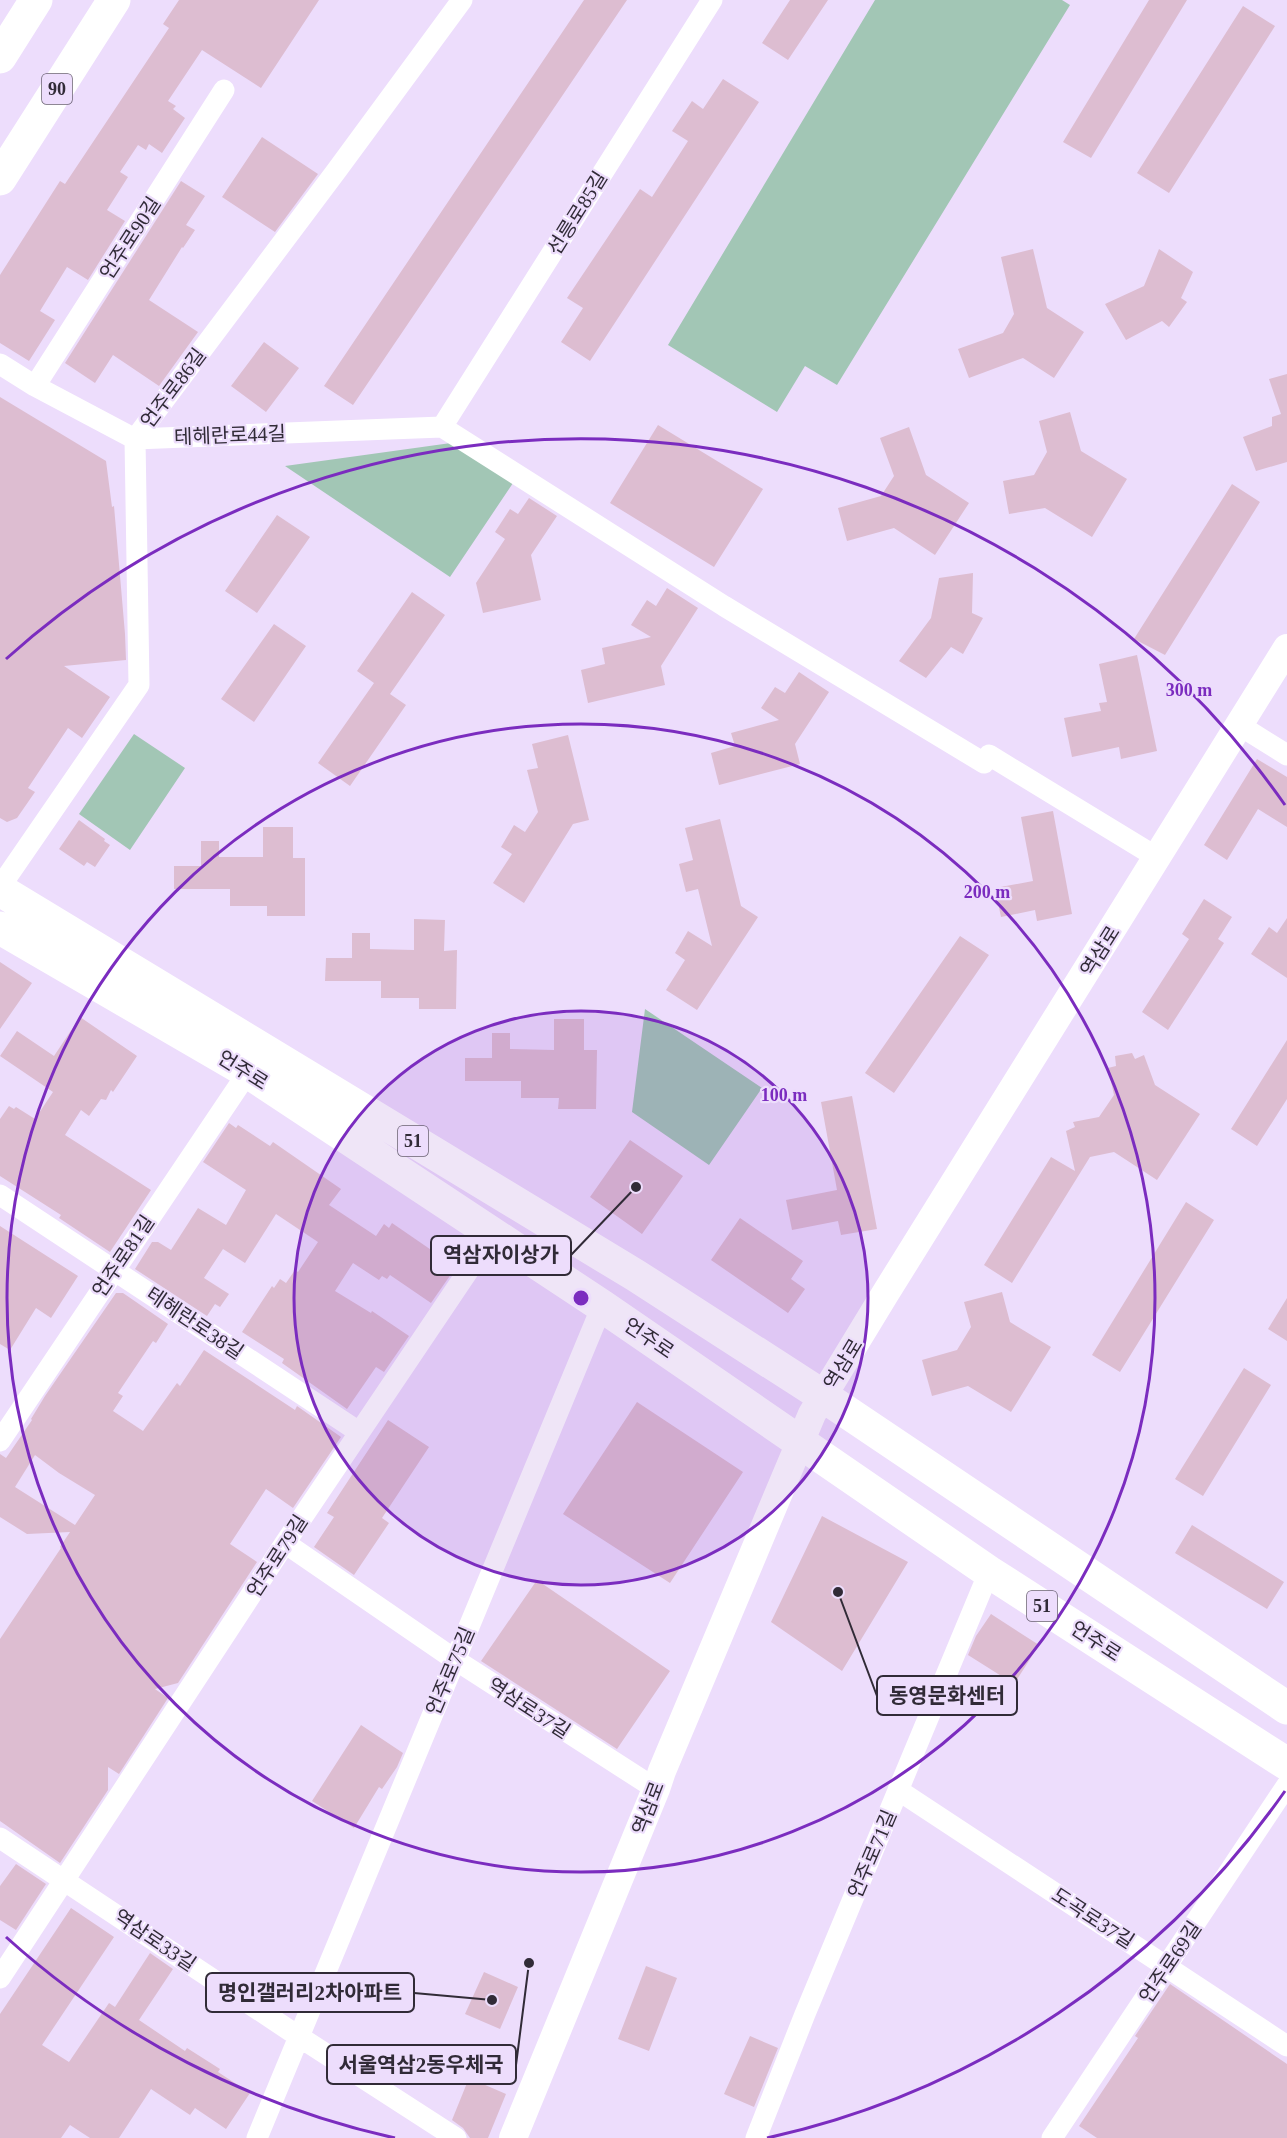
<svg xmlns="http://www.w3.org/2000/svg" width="1287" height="2138" viewBox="0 0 1287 2138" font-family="'Times New Roman','Noto Sans KR',serif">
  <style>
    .green { fill: #a2c6b5 }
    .building { fill: #ddbdd1; fill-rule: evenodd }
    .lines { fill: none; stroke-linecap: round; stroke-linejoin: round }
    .minor { stroke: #fff; stroke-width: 21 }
    .secondary { stroke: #fff; stroke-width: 28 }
    .primary { stroke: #fff; stroke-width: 33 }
    .ring { fill: none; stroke: #7b2cbf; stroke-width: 3 }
    .labels { text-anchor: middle; stroke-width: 4.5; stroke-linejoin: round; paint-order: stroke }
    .shield { fill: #edddfc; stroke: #696072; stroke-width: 1.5 }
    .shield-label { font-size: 18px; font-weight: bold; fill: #312b37 }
    .street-label { font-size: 20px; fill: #312b37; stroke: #edddfc }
    .centre { fill: #7b2cbf; stroke: #edddfc; stroke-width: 3 }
    .ring-label { font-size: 18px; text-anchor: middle; font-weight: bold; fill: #7b2cbf; stroke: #edddfc; stroke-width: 4.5; stroke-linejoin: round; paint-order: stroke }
    .leader { fill: none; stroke: #312b37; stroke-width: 2 }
    .callout-dot { fill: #312b37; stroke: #edddfc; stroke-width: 2 }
    .callout { fill: #edddfc; stroke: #312b37; stroke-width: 2 }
    .callout-label { font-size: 21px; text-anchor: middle; font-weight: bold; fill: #312b37 }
  </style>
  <rect width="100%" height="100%" fill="#edddfc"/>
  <!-- green -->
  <path class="green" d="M875,0H1062L1070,5L837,385L805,366L777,412L668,345Z
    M451,443L513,483L450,577L285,466Z
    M134,734L185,768L130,850L79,814Z
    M645,1009L762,1088L709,1165L632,1112Z"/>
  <!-- building -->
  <path class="building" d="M179,0H319L261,88L202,50L168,101L176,106L173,109L185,118L162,153L149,144L146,150L138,145L120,172L128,177L107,210L125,221L88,280L67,267L40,311L55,320L29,361L0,343V275L60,181L65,184L169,28L163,24Z
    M584,0H627L353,405L324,386Z
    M790,0H828L788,60L762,43Z
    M1149,0H1187L1091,158L1063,142Z
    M1243,6L1275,26L1169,193L1137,173Z
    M723,79L759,102L590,361L561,342L583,308L567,298L640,189L652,197L688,141L672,131L692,101L703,109Z
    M262,137L318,174L275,232L222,197Z
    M181,181L205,196L186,225L195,230L183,248L182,247L149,300L198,332L159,386L113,355L95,383L65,363Z
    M1033,249L1047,308L1084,332L1054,378L1023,358L969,378L958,349L1003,333L1014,314L1001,257Z
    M1159,249L1193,272L1181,298L1187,302L1169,327L1162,321L1126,340L1105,304L1144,286Z
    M264,342L299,368L266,412L231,386Z
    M1287,374V462L1256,471L1243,437L1272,426V417L1281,414L1269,379Z
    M0,397L106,461L112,507L114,506L125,634L126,660L64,666L110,697L82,738L68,728L28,788L35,792L17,818L7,822L0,818Z
    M1070,412L1081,451L1127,479L1092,537L1045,508L1009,514L1003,481L1034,475L1047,452L1039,421Z
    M658,425L763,489L714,567L610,503Z
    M909,427L926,475L969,503L935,555L894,528L847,541L838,508L881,496L894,476L880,438Z
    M1232,484L1260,502L1165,655L1134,639Z
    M529,498L557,516L531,555L541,600L483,613L476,583L505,539L495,532L510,509L518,514Z
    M277,515L310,537L257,613L225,591Z
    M973,573L972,613L983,618L963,654L951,647L926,678L899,661L931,618L939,578Z
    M667,588L698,608L661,666L665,685L588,703L581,670L605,664L602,648L651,637L631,625L647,600L656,606Z
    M412,592L445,615L390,694L406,705L350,786L318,763L374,683L357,671Z
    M274,624L306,646L254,722L221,699Z
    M1137,655L1157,751L1121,759L1119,747L1072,757L1064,718L1101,711L1099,703L1107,702L1099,664Z
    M799,672L829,692L795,744L800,764L719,785L711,753L735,746L731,733L779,720L761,708L775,687L785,693Z
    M568,735L589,820L573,824L524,903L493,883L512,854L501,847L514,825L525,832L538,812L527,770L538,768L532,744Z
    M1257,759L1287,777V827L1258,809L1227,860L1204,845Z
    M1053,811L1072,914L1037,921L1035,910L1001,917L995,888L1033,881L1021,817Z
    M720,819L741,906L758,917L697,1010L666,990L685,960L675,953L688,931L712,946L698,889L686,892L679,864L693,860L685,828Z
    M79,820L105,839L104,841L110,845L95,867L87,862L84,866L59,849Z
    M263,827H293V858H305V916H267V906H230V889H174V866H201V841H219V857H263Z
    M1204,899L1232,917L1218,939L1224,943L1168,1030L1142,1012L1189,939L1182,934Z
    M1287,918V978L1251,954L1269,927L1277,933Z
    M414,919L445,920L444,951L457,950L456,1009H419V998H381V981H325L326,958H352V933H370V949L414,950Z
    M960,936L989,955L894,1093L865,1073Z
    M0,962L32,983L0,1029Z
    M80,1017L137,1056L113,1092L111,1090L106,1100L101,1099L89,1116L81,1110L65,1135L151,1190L110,1252L59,1218L61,1215L0,1176V1119L9,1106L14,1109L16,1107L35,1119L53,1092L0,1056L17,1031L54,1056Z
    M554,1019H584V1050H597L596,1109H558L559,1098H521V1081H465V1058H492V1033H510V1049L554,1050Z
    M1287,1040V1099L1257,1146L1231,1129Z
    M1132,1053L1135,1059L1144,1055L1155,1085L1200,1114L1157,1180L1114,1152L1090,1157L1012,1283L984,1265L1051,1157L1075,1171L1066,1131L1075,1127L1073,1122L1099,1117L1114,1095L1108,1068L1116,1066L1115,1056Z
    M852,1096L877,1229L841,1235L838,1221L792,1230L786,1200L837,1190L821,1102Z
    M229,1123L236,1128L238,1125L270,1146L273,1142L341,1189L329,1205L376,1236L384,1224L389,1228L392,1223L456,1267L431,1303L390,1275L387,1279L382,1276L379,1280L353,1263L335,1291L371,1313L372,1311L409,1336L384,1372L376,1367L347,1409L282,1363L284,1359L242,1332L272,1286L274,1288L280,1279L286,1283L295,1270L298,1272L318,1242L276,1214L245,1263L223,1249L204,1278L229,1294L220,1307L215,1304L207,1316L135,1269L152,1242H158L171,1250L198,1208L226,1225L246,1190L203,1162Z
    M630,1140L683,1176L642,1234L590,1197Z
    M1186,1202L1214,1220L1120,1372L1092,1355Z
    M740,1218L803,1261L791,1279L805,1289L788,1313L711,1260Z
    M0,1226L78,1276L51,1318L36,1308L10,1350L0,1344Z
    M1002,1292L1010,1322L1051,1347L1011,1412L968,1386L932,1396L922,1360L957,1350L971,1327L964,1302Z
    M116,1293H123L168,1324L156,1343L153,1341L118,1393L123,1396L113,1411L143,1431L177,1383L180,1386L204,1350L295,1410L297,1406L341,1437L293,1508L266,1489L230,1544L257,1562L178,1683L155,1689L168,1698L119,1774L108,1767V1790L60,1863L0,1821V1639L61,1548L60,1547L70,1532L27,1534L0,1517V1454L6,1458L32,1420L31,1419L45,1396ZM35,1455L59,1473L95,1495L75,1525L15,1487Z
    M1287,1298V1341L1268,1329Z
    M1244,1368L1271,1385L1203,1496L1175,1479Z
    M637,1402L743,1472L670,1583L563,1514Z
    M388,1420L429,1447L382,1518L389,1523L354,1575L314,1547L334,1517L327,1513Z
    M822,1516L908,1562L842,1671L771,1622Z
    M1192,1525L1284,1582L1267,1609L1175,1553Z
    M537,1580L670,1671L617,1749L481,1661Z
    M991,1614L1039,1645L1014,1684L968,1655L976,1636Z
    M361,1725L403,1753L397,1767L382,1789L379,1787L354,1828L312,1801Z
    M16,1864L46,1884L16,1930L0,1920V1886Z
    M71,1908L114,1937L42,2045L69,2062L109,2003L115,2007L150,1953L173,1969L139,2020L185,2051L187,2048L220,2069L218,2072L250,2093L226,2129L195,2108L190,2115L151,2089L119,2138H90L70,2125L61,2138H0V2014Z
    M646,1966L677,1978L649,2051L618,2039Z
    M484,1972L518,1987L500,2029L465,2014Z
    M1170,1984L1287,2064V2138H1097L1079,2126L1138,2038L1135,2036Z
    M750,2036L778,2048L754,2107L724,2094Z
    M469,2078L506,2094L488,2138H470L463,2128L452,2120Z"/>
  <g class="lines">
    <!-- minor -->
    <path class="minor" d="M0,364L35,386L135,439L442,427
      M35,386L224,90
      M442,427L724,606L984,763
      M442,427L712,0
      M1239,725L1287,755
      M989,755L1158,858
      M0,887L139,685L135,439L337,170L462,0
      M0,1195L359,1432
      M0,1441L248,1072
      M285,1543L454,1659L656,1789
      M898,1790L1287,2046
      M0,1838L298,2036L456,2138
      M0,1978L285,1543L493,1234
      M257,2138L602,1306
      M756,2138L805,2014L989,1572
      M1052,2138L1287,1785"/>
    <!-- secondary -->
    <path class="secondary" d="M513,2138L656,1789L662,1771L812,1414L885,1294L1287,648"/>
    <!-- primary -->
    <path class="primary" d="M0,57L36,0
      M0,179L114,0
      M0,890L635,1275L823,1396L1287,1708
      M0,928L248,1072L602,1306L989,1572L1287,1764"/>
  </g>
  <!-- distance rings -->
  <circle cx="581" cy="1298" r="287" fill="#7b2cbf" fill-opacity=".12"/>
  <g class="ring">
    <circle cx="581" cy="1298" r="287"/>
    <circle cx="581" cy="1298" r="574"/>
    <path d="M1285 1791A860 860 0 0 1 767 2138M395 2138A860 860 0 0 1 6 1937M6 659A860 860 0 0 1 1285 805"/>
  </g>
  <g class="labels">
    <!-- shield labels -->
    <g class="shield">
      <rect x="42" y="74" width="30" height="30" rx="4.5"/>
      <rect x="398" y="1126" width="30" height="30" rx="4.5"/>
      <rect x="1027" y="1591" width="30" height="30" rx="4.5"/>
    </g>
    <g class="shield-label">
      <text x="57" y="95">90</text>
      <text x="413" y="1147">51</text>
      <text x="1042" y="1612">51</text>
    </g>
    <!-- street labels -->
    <g class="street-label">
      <text transform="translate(577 213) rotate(-58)" y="7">선릉로85길</text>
      <text transform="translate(130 238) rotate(-57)" y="7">언주로90길</text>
      <text transform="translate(173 388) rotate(-53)" y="7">언주로86길</text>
      <text transform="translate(230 435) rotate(-2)" y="7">테헤란로44길</text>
      <text transform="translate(1100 951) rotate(-58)" y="7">역삼로</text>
      <text transform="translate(243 1070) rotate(32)" y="7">언주로</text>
      <text transform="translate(123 1256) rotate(-56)" y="7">언주로81길</text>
      <text transform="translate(195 1323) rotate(34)" y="7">테헤란로38길</text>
      <text transform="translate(649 1338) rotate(34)" y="7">언주로</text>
      <text transform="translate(843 1364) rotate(-59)" y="7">역삼로</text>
      <text transform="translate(277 1556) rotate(-57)" y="7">언주로79길</text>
      <text transform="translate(1096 1641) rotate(33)" y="7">언주로</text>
      <text transform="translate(450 1671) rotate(-67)" y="7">언주로75길</text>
      <text transform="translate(529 1708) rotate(33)" y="7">역삼로37길</text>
      <text transform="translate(648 1808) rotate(-69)" y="7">역삼로</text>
      <text transform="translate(872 1854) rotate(-67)" y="7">언주로71길</text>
      <text transform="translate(1093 1918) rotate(33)" y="7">도곡로37길</text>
      <text transform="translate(155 1940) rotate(34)" y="7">역삼로33길</text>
      <text transform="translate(1170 1962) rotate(-56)" y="7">언주로69길</text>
    </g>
  </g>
  <circle cx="581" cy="1298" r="9" class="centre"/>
  <g class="ring-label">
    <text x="1189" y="696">300 m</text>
    <text x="987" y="898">200 m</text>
    <text x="784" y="1101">100 m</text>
  </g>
  <!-- callouts -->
  <path class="leader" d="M636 1187L571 1255M838 1592L877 1696M492 2000L414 1993M529 1963L516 2065"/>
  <g class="callout-dot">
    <circle cx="636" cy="1187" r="6"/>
    <circle cx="838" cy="1592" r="6"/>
    <circle cx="492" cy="2000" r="6"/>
    <circle cx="529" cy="1963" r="6"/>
  </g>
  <g class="callout">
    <rect x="431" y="1236" width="140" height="39" rx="6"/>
    <rect x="877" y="1676" width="140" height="39" rx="6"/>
    <rect x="206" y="1973" width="208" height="39" rx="6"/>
    <rect x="327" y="2045" width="189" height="39" rx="6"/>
  </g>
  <g class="callout-label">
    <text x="501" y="1262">역삼자이상가</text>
    <text x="947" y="1703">동영문화센터</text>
    <text x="310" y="2000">명인갤러리2차아파트</text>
    <text x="421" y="2072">서울역삼2동우체국</text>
  </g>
</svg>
